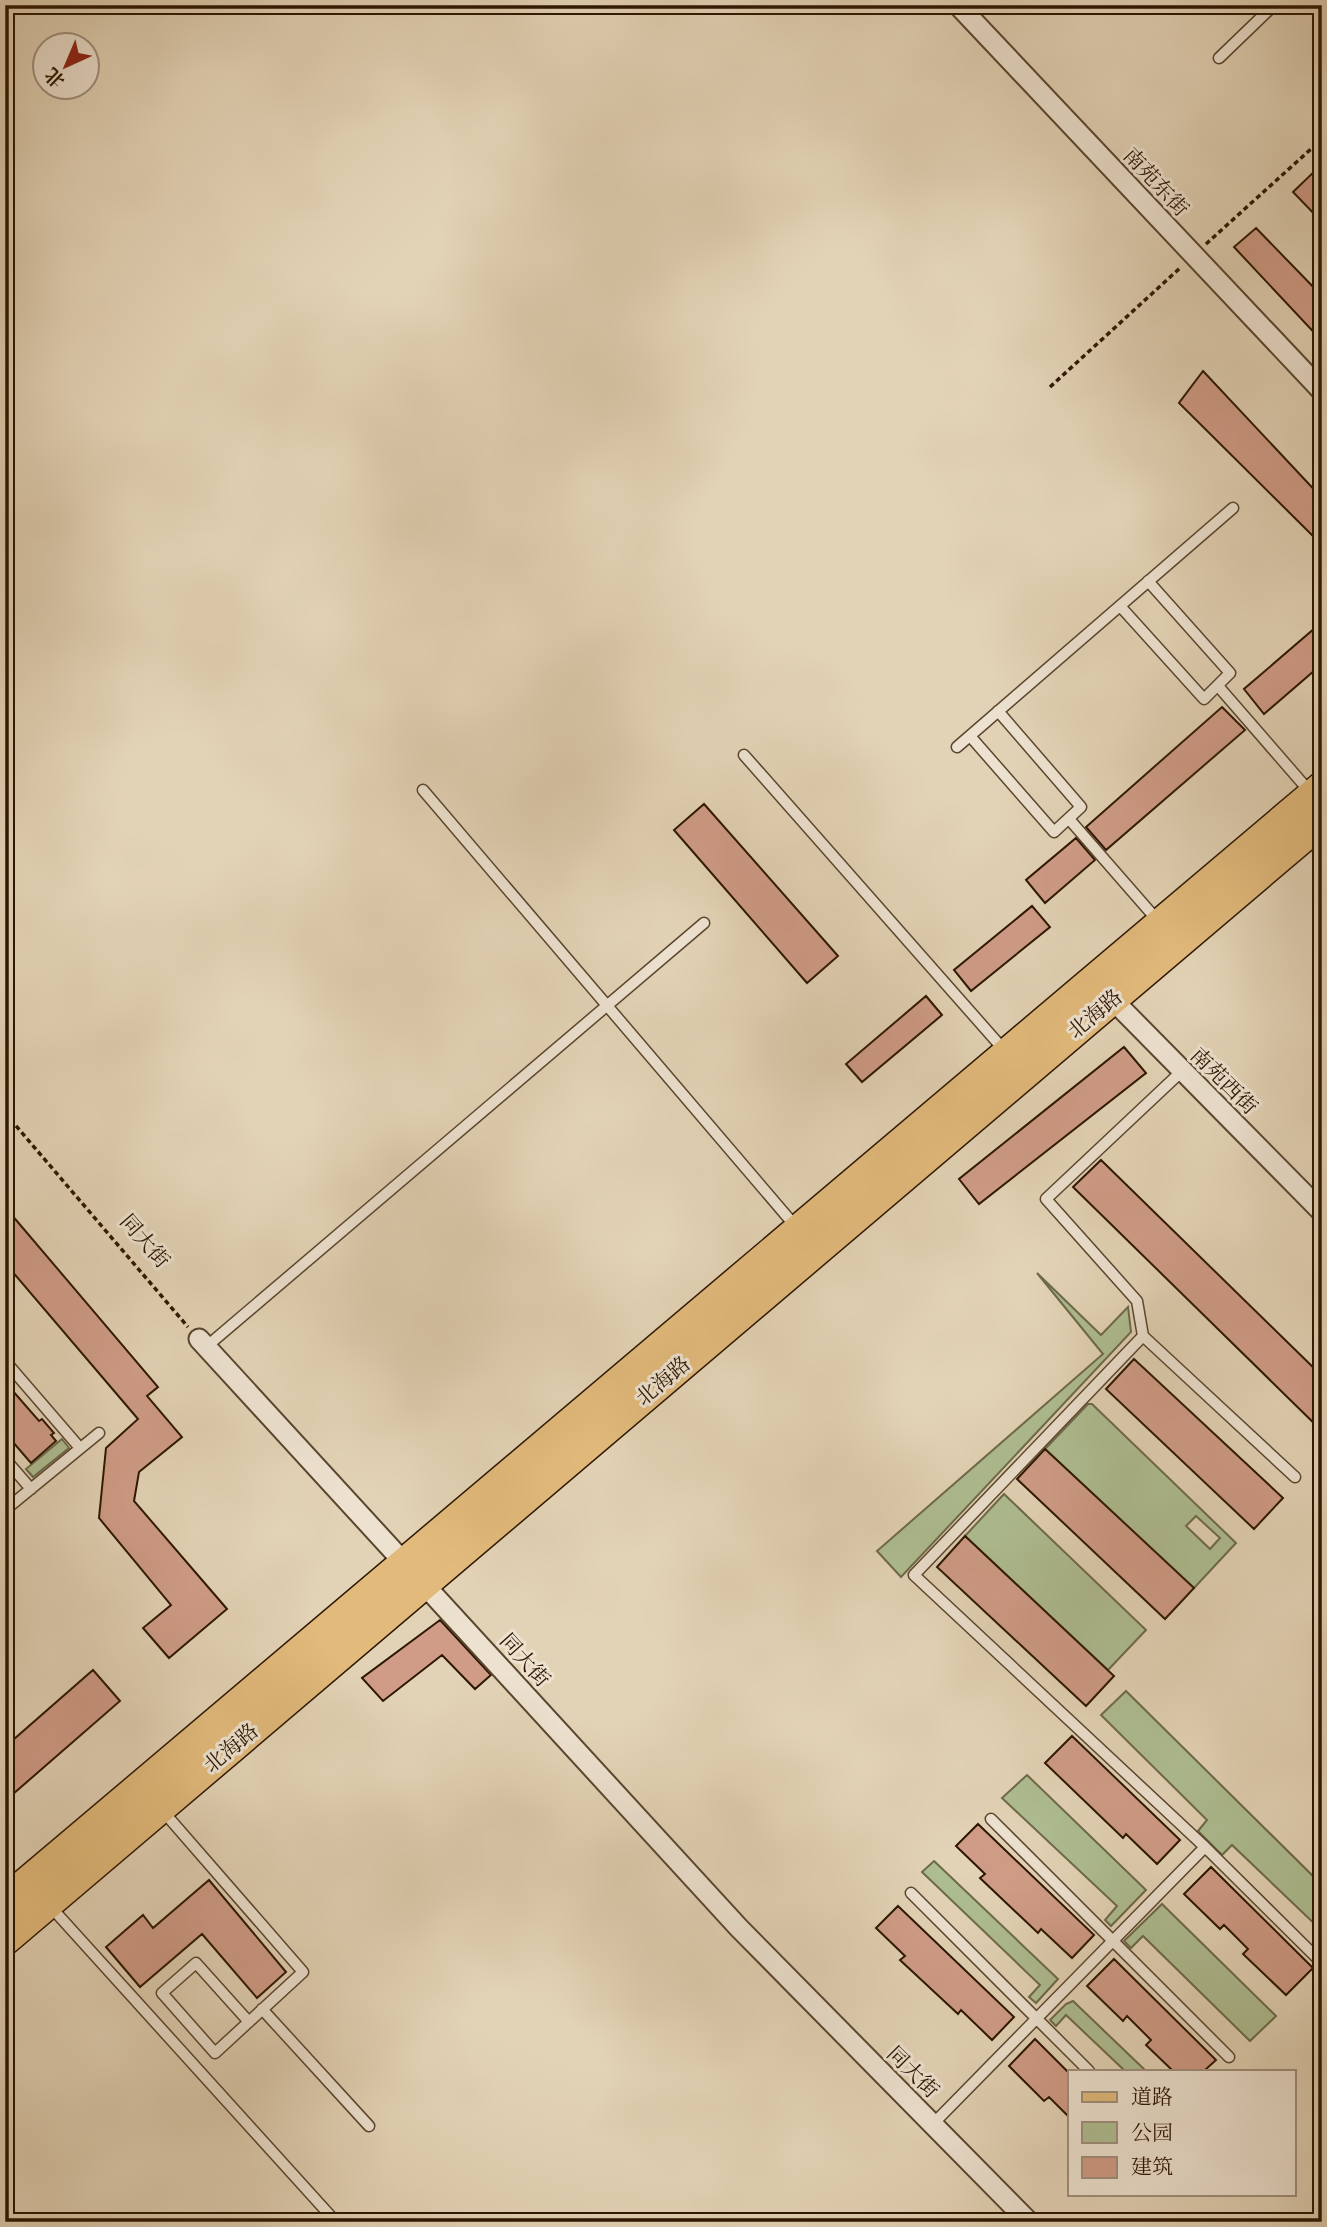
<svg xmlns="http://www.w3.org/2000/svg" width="1327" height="2227" viewBox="0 0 1327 2227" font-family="'IM FELL Great Primer','Noto Serif SC',serif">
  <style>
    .green { fill: #aebe92; stroke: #6d6a4a; stroke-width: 2; fill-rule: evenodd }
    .building { fill: #d09c87; stroke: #2c1602; stroke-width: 2 }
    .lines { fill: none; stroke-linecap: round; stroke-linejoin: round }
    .lane-casing { stroke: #5a452f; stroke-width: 13 }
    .street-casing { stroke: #5a452f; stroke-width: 23 }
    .primary-casing { stroke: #2c1602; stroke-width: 33 }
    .path { stroke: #2c1602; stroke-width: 3.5; stroke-dasharray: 5 3.5; stroke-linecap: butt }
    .lane { stroke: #ede2d0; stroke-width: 10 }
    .street { stroke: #ede2d0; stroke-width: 19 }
    .primary { stroke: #e2ba7b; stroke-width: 30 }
    .labels { text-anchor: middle; stroke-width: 6; stroke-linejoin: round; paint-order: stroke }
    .street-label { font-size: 21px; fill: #2c1602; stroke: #ede2d0 }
  </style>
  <rect width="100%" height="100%" fill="#e3d3b6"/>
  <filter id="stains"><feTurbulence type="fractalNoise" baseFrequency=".00286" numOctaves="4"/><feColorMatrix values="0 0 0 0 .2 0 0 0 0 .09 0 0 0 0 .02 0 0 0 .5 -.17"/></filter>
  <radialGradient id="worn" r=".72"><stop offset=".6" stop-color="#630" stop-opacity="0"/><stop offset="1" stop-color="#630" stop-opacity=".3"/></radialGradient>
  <!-- green -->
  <path class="green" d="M1037,1273L1101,1335L1128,1307L1131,1332L901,1577L877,1551L1103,1354Z
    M1088,1404H1092L1236,1543L1194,1588L1045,1449ZM1196,1516L1220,1538L1210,1549L1186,1526Z
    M62,1439L69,1448L33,1477L26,1469Z
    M1004,1494L1146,1630L1108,1670L965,1536Z
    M1126,1691L1322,1885V1931L1232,1845L1222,1855L1198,1831L1207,1820L1101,1715Z
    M1027,1775L1146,1890L1111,1926L1105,1920L1117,1906L1002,1798Z
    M934,1861L1058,1979L1036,2003L1029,1997L1040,1985L922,1872Z
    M1162,1904L1276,2016L1250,2041L1143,1936L1131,1948L1124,1941Z
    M1073,2001L1146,2071H1125L1066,2015L1056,2026L1050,2020L1066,2004Z"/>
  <!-- building -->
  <path class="building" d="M1322,164V222L1293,192Z
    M1256,228L1322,296V341L1234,247Z
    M1203,371L1322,498V545L1179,403Z
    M1322,622V664L1264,714L1244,689Z
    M1222,707L1245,730L1106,850L1086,827Z
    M704,804L838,956L807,983L674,830Z
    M1076,838L1095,860L1045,903L1026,880Z
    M1032,906L1050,927L971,991L954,970Z
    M926,996L942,1015L862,1082L846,1064Z
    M1124,1047L1146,1073L979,1204L959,1179Z
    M1101,1160L1322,1376V1431L1073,1187Z
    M5,1207L158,1387L147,1396L182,1437L139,1472L134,1501L227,1609L169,1658L143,1628L171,1605L99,1518L106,1448L138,1419L5,1263Z
    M1134,1359L1283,1498L1254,1529L1106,1389Z
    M5,1382L39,1421L42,1419L54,1433L51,1435L56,1441L31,1463L5,1433Z
    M1045,1449L1194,1588L1165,1619L1017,1479Z
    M965,1536L1114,1676L1086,1706L937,1567Z
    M440,1620L491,1675L475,1689L442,1655L383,1701L362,1678Z
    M93,1670L120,1701L5,1801V1747Z
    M1072,1736L1180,1840L1157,1864L1126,1834L1123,1838L1045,1763Z
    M978,1824L1094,1935L1072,1958L1041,1929L1038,1933L980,1878L985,1874L956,1846Z
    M1211,1867L1313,1968L1286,1995L1243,1954L1248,1949L1224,1925L1220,1929L1184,1894Z
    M209,1880L286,1972L257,1998L202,1934L140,1987L106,1947L143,1915L153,1928Z
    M898,1906L1014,2017L992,2040L961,2010L958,2014L900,1960L905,1956L876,1928Z
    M1114,1959L1216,2060L1204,2071H1173L1146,2045L1151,2040L1127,2016L1123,2021L1087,1986Z
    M1035,2039L1070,2074V2118L1049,2097L1044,2101L1009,2066Z"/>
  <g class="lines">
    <!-- lane casing -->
    <g class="lane-casing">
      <path id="lane" d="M1219,58L1274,5
        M1120,606L1204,699L1230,673L1148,581
        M1218,686L1310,792
        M970,736L1054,832L1081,807L998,711
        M957,747L1233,508
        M744,755L1004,1050
        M423,790L796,1227
        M1069,819L1158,921
        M1143,1336L1295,1477
        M206,1347L704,923
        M5,1361L80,1448
        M5,1459L31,1489
        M5,1510L99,1433
        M162,1810L303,1972L215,2053L162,1993L196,1963L249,2022
        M991,1819L1229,2057
        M1205,1847L1321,1962
        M911,1893L1089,2071
        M50,1906L336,2222
        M262,2009L369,2126
        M933,2124L1205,1847L914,1575L1143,1336L1137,1301L1046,1199L1182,1071"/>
    </g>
    <!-- street casing -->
    <g class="street-casing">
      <path id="street" d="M958,5L1322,391
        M1104,991L1322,1212
        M199,1339L739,1928L1029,2222"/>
    </g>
    <!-- primary casing -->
    <g class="primary-casing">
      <path id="primary" d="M5,1901L1322,787
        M5,1940L1322,821"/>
    </g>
    <!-- path -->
    <path class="path" d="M1206,244L1322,139
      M1050,387L1180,268
      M5,1113L188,1327"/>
    <!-- lane -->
    <use href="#lane" class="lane"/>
    <!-- street -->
    <use href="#street" class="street"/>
    <!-- primary -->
    <use href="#primary" class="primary"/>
  </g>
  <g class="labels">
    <!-- street labels -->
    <g class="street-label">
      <text transform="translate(1156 182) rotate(47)" y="7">南苑东街</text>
      <text transform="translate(1095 1014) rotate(-40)" y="7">北海路</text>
      <text transform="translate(1224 1081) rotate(45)" y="7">南苑西街</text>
      <text transform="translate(145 1241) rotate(49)" y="7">同大街</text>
      <text transform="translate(663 1381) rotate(-40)" y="7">北海路</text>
      <text transform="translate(525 1660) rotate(48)" y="7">同大街</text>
      <text transform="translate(231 1748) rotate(-40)" y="7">北海路</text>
      <text transform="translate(913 2072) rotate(45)" y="7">同大街</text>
    </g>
  </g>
  <!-- margin -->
  <rect width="1327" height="2227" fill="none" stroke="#e3d3b6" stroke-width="28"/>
  <rect x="7" y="7" width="1313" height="2213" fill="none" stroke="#2c1602" stroke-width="3.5"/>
  <rect x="14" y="14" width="1299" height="2199" fill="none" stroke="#2c1602" stroke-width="2"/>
  <!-- legend -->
  <rect x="1068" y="2070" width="228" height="126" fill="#ede2d0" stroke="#a0907e" stroke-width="2"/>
  <rect x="1082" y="2092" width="35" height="10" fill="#e2ba7b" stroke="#a0907e" stroke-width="2"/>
  <text x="1131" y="2104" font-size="21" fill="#2c1602">道路</text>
  <rect x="1082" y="2122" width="35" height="21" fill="#aebe92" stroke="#a0907e" stroke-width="2"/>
  <text x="1131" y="2140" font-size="21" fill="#2c1602">公园</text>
  <rect x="1082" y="2157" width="35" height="21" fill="#d09c87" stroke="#a0907e" stroke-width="2"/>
  <text x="1131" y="2174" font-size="21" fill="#2c1602">建筑</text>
  <!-- north arrow -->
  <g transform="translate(66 66) rotate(224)"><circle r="33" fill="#ede2d0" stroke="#a0907e" stroke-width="2"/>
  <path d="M0-5L12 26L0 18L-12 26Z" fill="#8f2418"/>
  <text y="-10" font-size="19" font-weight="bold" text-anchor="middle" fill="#2c1602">北</text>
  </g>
  <rect width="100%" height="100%" filter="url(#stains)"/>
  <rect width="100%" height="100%" fill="url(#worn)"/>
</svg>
